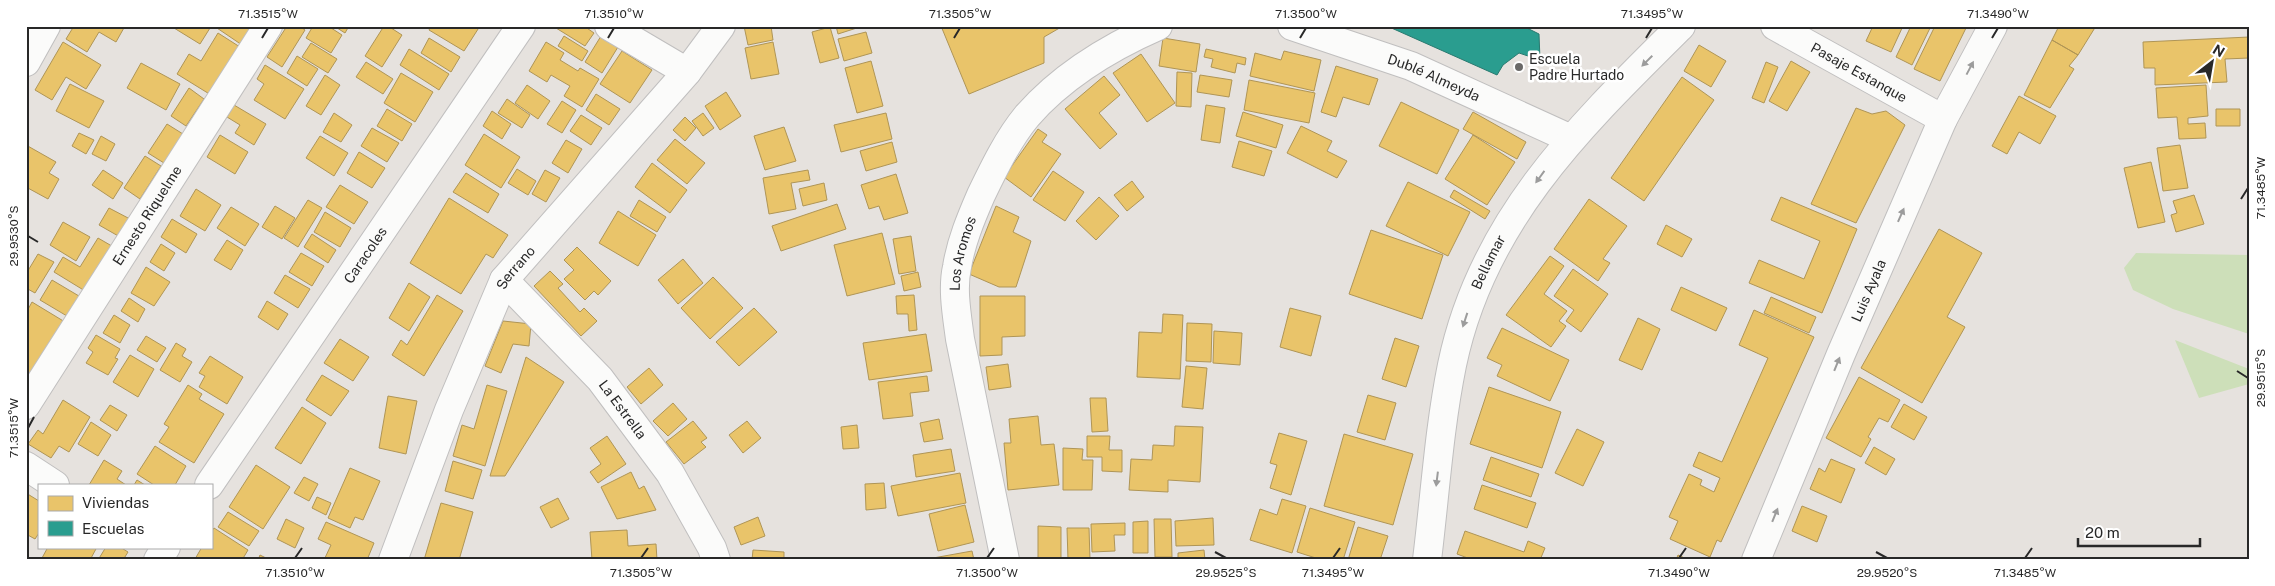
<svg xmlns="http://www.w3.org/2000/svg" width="2275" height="586" viewBox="0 0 2275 586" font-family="'Public Sans',sans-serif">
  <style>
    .green { fill: #cddfb9 }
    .homes { fill: #e9c46a; stroke: #af9556 }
    .schools { fill: #2a9d8f; stroke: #297a70 }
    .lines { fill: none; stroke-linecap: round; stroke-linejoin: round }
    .minor-casing { stroke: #c0bfbf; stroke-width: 30 }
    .tertiary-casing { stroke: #c0bfbf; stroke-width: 30 }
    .minor { stroke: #fbfbfa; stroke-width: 28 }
    .tertiary { stroke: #fbfbfa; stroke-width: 28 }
    .oneway { fill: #9c9c9c }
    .ticks { fill: none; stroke: #282828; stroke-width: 2 }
    .poi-dot { fill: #6a6968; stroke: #fff; stroke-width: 2 }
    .labels { text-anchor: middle; stroke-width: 5; stroke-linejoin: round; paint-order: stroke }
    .poi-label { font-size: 14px; fill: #282828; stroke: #fff; text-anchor: start }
    .street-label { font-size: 14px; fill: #282828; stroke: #fff }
    .neatline { fill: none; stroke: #282828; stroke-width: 2 }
    .ticks-label { font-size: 12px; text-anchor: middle; fill: #282828 }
  </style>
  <rect width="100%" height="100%" fill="#e6e2de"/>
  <!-- green -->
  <path class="green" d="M2136,253L2249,255V334L2173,309L2133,290L2124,268Z
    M2175,340L2249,369V384L2199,398Z"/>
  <!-- homes -->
  <path class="homes" d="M74,26H125L116,42L99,32L87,52L66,39Z
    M176,26H206L210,28L200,44L174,28Z
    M214,26H246L252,30L242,45Z
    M287,26H299L305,30L282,67L267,57Z
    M313,26H328L342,35L331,53L306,38Z
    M334,26H349L345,33Z
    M384,26H388L402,35L382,67L365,56Z
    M431,26H480L464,51L429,30Z
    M558,26H584L594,33L585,46L556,28Z
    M744,26H771L773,40L748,45Z
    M836,26H863L838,34Z
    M941,26H1063L1044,37V63L969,94Z
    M1873,26H1903L1891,52L1866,41Z
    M1911,26H1931L1912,65L1896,57Z
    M1935,26H1967L1940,81L1914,69Z
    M2059,26H2096L2078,55L2052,40Z
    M830,27L839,58L820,63L812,32Z
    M866,32L872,53L844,61L838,39Z
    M218,33L240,47L211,95L177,74L189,54L201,61Z
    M564,36L588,51L582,61L558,46Z
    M601,36L618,47L602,73L585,62Z
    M2249,37V58L2225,59L2227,82L2155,85V68H2144L2143,42Z
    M429,38L460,57L451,72L421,53Z
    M1163,38L1200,44L1196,72L1159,66Z
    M2052,40L2078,55L2069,66L2074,69L2050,108L2024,95Z
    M63,42L101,65L86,89L66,77L52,100L35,90Z
    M546,42L564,53L560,60L578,71L580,68L599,79L582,107L564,96L570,86L551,75L547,82L529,71Z
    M773,42L779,74L751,79L745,48Z
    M311,43L337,59L328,73L302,57Z
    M1699,45L1726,61L1711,87L1684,71Z
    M409,49L449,74L439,90L400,65Z
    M1206,49L1246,58L1245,65L1237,63L1235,73L1211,67L1213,59L1204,57Z
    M622,51L652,70L630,103L600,84Z
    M1284,51L1321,60L1314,91L1250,76L1255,53L1281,60Z
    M1141,54L1175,103L1147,122L1113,73Z
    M297,56L318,69L307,86L287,73Z
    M871,61L883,106L857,113L845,68Z
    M1791,61L1810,72L1787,111L1769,101Z
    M366,62L393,79L383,94L356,77Z
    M1766,62L1778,67L1764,103L1752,98Z
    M141,63L180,84L166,110L127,88Z
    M265,65L304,89L285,119L254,100L264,84L257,79Z
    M1336,66L1378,79L1369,105L1343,97L1336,117L1321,112Z
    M1177,72L1192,73L1191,107L1176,106Z
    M401,73L433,92L415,122L384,103Z
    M325,75L340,85L321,115L306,106Z
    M1200,75L1232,80L1229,97L1197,92Z
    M1104,76L1120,95L1099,113L1117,134L1100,149L1065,109Z
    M1682,77L1714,100L1644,201L1611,178Z
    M1249,80L1315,93L1309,123L1244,110Z
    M70,84L104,101L89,128L56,111Z
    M527,85L550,101L538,119L515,103Z
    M2206,85L2208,116L2188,118V124L2205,123L2206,138L2179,139L2177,117L2158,118L2156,88Z
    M189,88L204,99L186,126L171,116Z
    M726,92L741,116L720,130L705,106Z
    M596,94L620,109L609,125L586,110Z
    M2019,96L2056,116L2040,144L2019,132L2007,154L1992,146Z
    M507,99L530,115L522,128L498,113Z
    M562,101L576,110L562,133L547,124Z
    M1401,102L1459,130L1437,174L1379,146Z
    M234,105L266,124L254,145L235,133L240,125L227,117Z
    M1206,105L1225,108L1220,143L1201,140Z
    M1856,108L1872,114L1886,111L1905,125L1856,223L1811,204Z
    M387,109L412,124L402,141L377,126Z
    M2216,109H2240V126H2216Z
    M492,111L511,124L502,139L483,126Z
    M1243,112L1283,125L1276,148L1236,136Z
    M1473,112L1526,142L1517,159L1463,129Z
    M334,113L352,125L341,142L323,132Z
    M703,113L714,128L703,136L692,121Z
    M886,113L892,139L841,152L834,125Z
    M581,115L602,128L591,145L570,131Z
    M685,117L696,128L685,141L673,130Z
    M167,124L183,134L164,163L148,153Z
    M1301,126L1332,141L1327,151L1347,161L1337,178L1287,153Z
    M784,127L796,161L765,170L754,136Z
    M372,128L399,143L387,162L361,146Z
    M1038,129L1047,135L1042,142L1061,154L1031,197L1004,177Z
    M79,133L94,140L86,154L72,146Z
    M484,134L520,157L501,188L465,165Z
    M220,135L248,152L235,174L207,157Z
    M1473,135L1515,162L1487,205L1445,179Z
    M101,136L115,144L106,161L92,154Z
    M320,136L348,153L334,176L306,158Z
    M675,139L705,163L687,184L657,160Z
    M566,140L582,149L568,173L552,163Z
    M1239,141L1272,151L1264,176L1232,167Z
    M892,142L897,162L866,171L860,151Z
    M26,145L56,162L49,173L59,179L48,199L26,187Z
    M2180,145L2188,188L2163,191L2157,148Z
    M359,152L385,168L372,188L347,173Z
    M145,156L161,166L140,199L124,188Z
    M2151,162L2165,222L2138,228L2124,168Z
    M652,163L687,190L670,213L635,187Z
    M517,169L536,181L528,195L508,183Z
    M103,170L123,183L113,199L92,185Z
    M545,170L560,178L546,202L532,194Z
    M808,170L810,180L791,183L796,209L769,214L763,178Z
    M1053,171L1084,192L1065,221L1033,200Z
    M466,173L499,194L488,213L453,192Z
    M896,174L908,213L884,220L879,206L869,209L861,185Z
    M1132,181L1144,197L1127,211L1114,195Z
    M1408,182L1470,212L1448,256L1386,226Z
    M824,183L827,200L803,206L799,189Z
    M340,185L368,202L354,224L326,207Z
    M196,189L221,205L205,231L180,216Z
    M1454,190L1490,211L1485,219L1450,197Z
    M2194,195L2204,224L2176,232L2171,215L2177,213L2173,201Z
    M1099,197L1119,216L1096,240L1076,221Z
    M1781,197L1857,229L1822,313L1749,283L1759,260L1804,279L1820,241L1771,220Z
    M449,198L508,235L493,258L486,254L461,294L410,263Z
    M1589,199L1627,226L1603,259L1610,263L1598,281L1554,249Z
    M308,200L322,208L298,247L284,238Z
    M639,200L666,217L657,232L630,216Z
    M837,204L846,229L781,251L772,226Z
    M275,206L295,218L282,239L262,227Z
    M996,206L1019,217L1013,232L1031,241L1016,287H999L969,274Z
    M231,207L259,224L245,246L217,228Z
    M109,208L130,219L120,237L99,225Z
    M618,211L656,235L638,266L599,243Z
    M325,212L351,228L340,247L314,232Z
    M172,219L197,234L186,253L161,237Z
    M63,222L90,237L76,261L50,245Z
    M1666,225L1692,239L1682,257L1657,244Z
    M1939,229L1982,253L1947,317L1965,327L1922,403L1861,368Z
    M1371,230L1443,255L1422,319L1349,294Z
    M882,233L895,284L847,296L834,245Z
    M312,234L336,250L328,263L304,247Z
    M911,236L916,271L899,274L893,239Z
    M98,238L117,249L90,294L54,272L63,257L80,267Z
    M227,240L243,250L231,270L214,260Z
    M161,244L175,253L164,271L150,262Z
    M577,247L611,281L598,295L594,291L585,300L564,279L574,270L564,260Z
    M301,253L324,266L312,286L289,272Z
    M38,254L54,262L35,293L26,288V274Z
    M1550,256L1564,266L1544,294L1567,311L1559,321L1566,326L1551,347L1506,315Z
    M683,259L703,283L678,304L658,280Z
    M146,267L170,282L154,306L131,293Z
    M1573,269L1608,294L1581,332L1566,321L1574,310L1554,296Z
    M550,271L563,284L558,288L580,312L584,308L597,321L581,336L534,286Z
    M918,272L921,287L904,291L901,276Z
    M285,275L310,289L298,308L274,293Z
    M713,277L743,308L710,339L681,308Z
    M52,280L84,299L72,319L40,300Z
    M409,283L430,297L409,331L389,318Z
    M1681,287L1727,308L1716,331L1671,310Z
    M437,295L463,311L424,376L392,355L401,340L407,345Z
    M914,295L917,330L909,331L908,314H897L896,296Z
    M980,296H1025V336L1002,337V355L980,356Z
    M1771,297L1816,317L1809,333L1764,313Z
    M129,298L145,309L138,322L121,311Z
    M267,301L288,314L278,330L258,317Z
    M32,302L65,322L30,380L26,378V313Z
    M754,308L777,332L739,366L716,342Z
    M1290,308L1321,316L1311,356L1280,347Z
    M1754,310L1814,337L1721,542L1717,540L1710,557L1670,539L1678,521L1669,517L1689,474L1702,480L1700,485L1714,492L1720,478L1693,466L1699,452L1722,462L1768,358L1739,345Z
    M1163,314L1183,315L1180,379L1137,377L1139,332L1162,333Z
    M114,315L130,325L120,343L103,333Z
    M1638,318L1660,329L1642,370L1619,360Z
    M503,321L531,324L529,346L513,344L501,373L485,366Z
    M1187,323L1212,324L1211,362L1186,361Z
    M1502,328L1569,360L1550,401L1497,376L1502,365L1487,358Z
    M1214,331L1242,333L1240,365L1213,363Z
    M926,334L932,371L869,380L863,343Z
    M96,335L120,349L115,358L118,359L108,375L86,363L93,352L88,348Z
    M146,336L166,348L157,362L137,350Z
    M1395,338L1419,346L1406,387L1382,379Z
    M340,339L369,357L353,381L324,363Z
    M176,343L186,349L182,356L192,362L180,382L160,370Z
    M130,355L154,369L138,397L113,382Z
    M210,356L243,377L227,404L199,387L205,376L199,373Z
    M526,357L564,382L505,476H490Z
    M1008,364L1011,387L989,390L986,367Z
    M1186,366L1207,368L1203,409L1182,407Z
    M649,368L663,385L641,404L627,387Z
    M322,375L349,391L331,416L306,400Z
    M927,376L929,391L910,393L913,416L883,419L878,382Z
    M1859,377L1900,400L1888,422L1879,418L1868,437L1871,439L1861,457L1826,438Z
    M188,385L202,394L199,399L224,414L194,463L159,442L169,427L164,424Z
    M487,385L507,391L485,466L453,456L462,425L474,429Z
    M1489,387L1561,412L1542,468L1470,444Z
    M1368,395L1396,403L1385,440L1357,432Z
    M388,396L417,401L406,454L379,448Z
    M1090,398H1106L1108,431L1092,432Z
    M63,400L90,417L69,452L59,446L51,458L28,444L38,430L43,434Z
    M673,403L687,419L668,436L653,421Z
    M1904,404L1927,417L1914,440L1891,427Z
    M110,405L127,415L117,431L100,420Z
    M302,407L326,423L301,464L275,448Z
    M1038,416L1041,445L1054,444L1059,485L1008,490L1004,443H1011L1009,419Z
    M939,419L943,439L924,442L920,423Z
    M693,421L707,438L701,442L706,447L684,464L666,442Z
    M747,421L761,438L743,453L729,435Z
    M91,422L111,435L98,456L78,444Z
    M857,425L859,448L843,449L841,427Z
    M1175,426L1203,427L1200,482L1168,480V492L1129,490L1131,459L1152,460L1153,445L1174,446Z
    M1577,429L1604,442L1583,486L1555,473Z
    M1279,433L1307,441L1291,495L1270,488L1277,465L1270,463Z
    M1344,434L1413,454L1393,525L1324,506Z
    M607,436L626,464L598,483L590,472L601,464L590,448Z
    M1087,436H1110L1109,450H1122V472L1102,471V457H1087Z
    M155,446L186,466L175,485H154L137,474Z
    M1874,447L1895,459L1886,475L1865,463Z
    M1063,448L1083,449L1082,460H1093L1092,490H1063Z
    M951,449L955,471L916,477L913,455Z
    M1491,457L1539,474L1531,497L1483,480Z
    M1831,459L1855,469L1841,503L1810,489L1819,468L1825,472Z
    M104,460L122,471L117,479L126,485H89Z
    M453,461L482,470L473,499L445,491Z
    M256,465L290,487L263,529L229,507Z
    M350,468L380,481L363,520L355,517L350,528L328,518Z
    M631,472L639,489L644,486L656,510L617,519L601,487Z
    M960,473L966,503L898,516L891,486Z
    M304,477L318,484L309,501L294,493Z
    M137,480L145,485H134Z
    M884,483L886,508L866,510L865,484Z
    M1482,485L1536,503L1527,528L1474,509Z
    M26,493L39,501V533L35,539L26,534Z
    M317,497L331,503L326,515L312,508Z
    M558,498L569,519L551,528L540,507Z
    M1282,499L1306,506L1292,553L1250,540L1260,509L1277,515Z
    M441,503L473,512L459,560H424Z
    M965,505L974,542L938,551L929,514Z
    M1802,506L1827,516L1817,542L1792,531Z
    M1310,508L1355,522L1343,560H1322L1297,552Z
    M228,512L259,531L249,546L218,527Z
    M758,517L765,536L741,545L734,527Z
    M1213,518L1214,545L1176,546L1175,521Z
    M286,519L304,528L295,548L277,539Z
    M1154,519H1171L1172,557H1155Z
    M1148,521V553H1133V522Z
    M326,522L374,543L367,560H324L331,545L318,539Z
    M1125,523V535H1114L1115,551L1092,552L1091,524Z
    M1038,526L1061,527V560H1038Z
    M1358,527L1388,536L1380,560H1348Z
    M214,528L248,550L242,560L195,559L202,547H211V532Z
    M1067,528H1089L1090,560H1068Z
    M627,530L628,546L656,544L657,560H592L590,532Z
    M1465,531L1524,552L1528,541L1545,548L1540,560H1473L1457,554Z
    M48,547H97L90,560H44L42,558Z
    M106,547H120L128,552L123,560H98Z
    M753,550L784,552V560H752Z
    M1204,550L1205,560H1178V553Z
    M972,551L974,560H922Z
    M260,555L270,560H258Z
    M1678,555L1689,560H1676Z"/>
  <!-- schools -->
  <path class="schools" d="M1387,26H1523L1539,34L1540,60L1519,53L1503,65L1497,75Z"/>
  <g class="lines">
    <!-- minor casing -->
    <g class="minor-casing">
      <g id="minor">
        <path d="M609,26L687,72"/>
        <path id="s1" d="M1292,26L1411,66L1571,139"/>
        <path id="s2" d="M1775,26L1943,119"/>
        <path d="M26,62L46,26"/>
        <path id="s3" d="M504,280L600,379L670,473L712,548L716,560"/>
        <path id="s4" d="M26,405L268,26"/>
        <path d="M26,466L55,485"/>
        <path id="s5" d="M209,485L521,26"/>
        <path d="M158,560L166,547"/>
        <path id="s6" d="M393,560L449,410L504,280L687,72L721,26"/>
        <path id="s7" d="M1005,560L960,339C957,316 952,289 957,267C961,242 971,218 981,195C994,168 1008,139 1027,116C1062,76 1110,47 1158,26"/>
      </g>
    </g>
    <!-- tertiary casing -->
    <g class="tertiary-casing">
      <g id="tertiary">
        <path id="s8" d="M1427,560C1435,495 1439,429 1452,365C1482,220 1580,126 1681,26"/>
        <path id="s9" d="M1756,560L1841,354L1943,119L1993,26"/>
      </g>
    </g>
    <!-- minor -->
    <use href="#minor" class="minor"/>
    <!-- tertiary -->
    <use href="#tertiary" class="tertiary"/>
  </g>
  <!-- one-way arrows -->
  <defs><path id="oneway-solid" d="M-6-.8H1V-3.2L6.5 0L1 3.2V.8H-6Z" transform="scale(1.25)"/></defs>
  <g class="oneway">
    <use href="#oneway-solid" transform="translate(1647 61) rotate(135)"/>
    <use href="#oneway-solid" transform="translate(1970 68) rotate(-62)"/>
    <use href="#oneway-solid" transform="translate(1540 177) rotate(126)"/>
    <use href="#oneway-solid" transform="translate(1901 215) rotate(-66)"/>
    <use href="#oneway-solid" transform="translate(1465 320) rotate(108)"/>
    <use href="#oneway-solid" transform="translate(1837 364) rotate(-68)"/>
    <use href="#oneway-solid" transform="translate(1437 479) rotate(97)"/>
    <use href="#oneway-solid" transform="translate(1775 515) rotate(-68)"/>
  </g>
  <!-- ticks -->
  <path class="ticks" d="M262,38L268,28M608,38L614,28M954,38L960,28M1300,38L1306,28M1646,38L1652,28M1992,38L1998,28M2241,199L2248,188M28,236L38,242M2237,371L2248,378M28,428L34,417M1215,552L1226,558M1876,552L1887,558M295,558L302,548M641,558L648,548M987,558L994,548M1333,558L1340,548M1679,558L1686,548M2025,558L2032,548"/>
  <!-- markers -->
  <circle class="poi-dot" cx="1519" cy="67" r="5"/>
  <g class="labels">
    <!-- poi labels -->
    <g class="poi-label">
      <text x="1529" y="64">Escuela<tspan x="1529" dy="16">Padre Hurtado</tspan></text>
    </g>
    <!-- street labels -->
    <g class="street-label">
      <text dy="5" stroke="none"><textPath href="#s2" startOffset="96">Pasaje Estanque</textPath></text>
      <text dy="5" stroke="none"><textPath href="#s1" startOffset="151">Dublé Almeyda</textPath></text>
      <text dy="5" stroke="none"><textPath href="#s4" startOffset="225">Ernesto Riquelme</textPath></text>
      <text dy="5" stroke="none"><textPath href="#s7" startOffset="312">Los Aromos</textPath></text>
      <text dy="5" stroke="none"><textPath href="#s5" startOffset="278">Caracoles</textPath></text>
      <text dy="5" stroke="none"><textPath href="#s8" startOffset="306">Bellamar</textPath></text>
      <text dy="5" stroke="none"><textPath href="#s6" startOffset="318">Serrano</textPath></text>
      <text dy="5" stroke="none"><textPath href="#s9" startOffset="292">Luis Ayala</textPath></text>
      <text dy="5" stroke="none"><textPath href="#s3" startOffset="176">La Estrella</textPath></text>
    </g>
  </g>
  <!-- border -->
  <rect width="2275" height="586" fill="none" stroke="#ffffff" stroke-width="55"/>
  <!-- legend -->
  <rect x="38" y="484" width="175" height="65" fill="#ffffff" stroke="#a9a9a9"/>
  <rect x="48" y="496" width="25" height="15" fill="#e9c46a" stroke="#a9a9a9"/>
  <text x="82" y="508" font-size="15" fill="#282828">Viviendas</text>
  <rect x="48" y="521" width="25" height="15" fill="#2a9d8f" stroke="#a9a9a9"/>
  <text x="82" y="534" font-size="15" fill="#282828">Escuelas</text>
  <!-- north arrow -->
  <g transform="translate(2212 62) rotate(31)" stroke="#ffffff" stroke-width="4" paint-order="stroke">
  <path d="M0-4L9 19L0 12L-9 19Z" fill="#282828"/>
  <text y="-8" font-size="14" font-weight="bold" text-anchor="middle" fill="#282828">N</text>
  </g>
  <!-- scale -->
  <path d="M2078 538v8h122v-8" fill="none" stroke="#282828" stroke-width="2.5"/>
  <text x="2085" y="538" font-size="15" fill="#282828" stroke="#ffffff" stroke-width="4" paint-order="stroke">20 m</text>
  <rect x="28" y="28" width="2220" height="530" class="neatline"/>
  <g class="ticks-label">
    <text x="268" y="18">71.3515°W</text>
    <text x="614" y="18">71.3510°W</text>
    <text x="960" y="18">71.3505°W</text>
    <text x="1306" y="18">71.3500°W</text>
    <text x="1652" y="18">71.3495°W</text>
    <text x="1998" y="18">71.3490°W</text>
    <text transform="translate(2261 188) rotate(-90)" y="4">71.3485°W</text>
    <text transform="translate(14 236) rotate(-90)" y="4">29.9530°S</text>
    <text transform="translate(2261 378) rotate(-90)" y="4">29.9515°S</text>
    <text transform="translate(14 428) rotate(-90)" y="4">71.3515°W</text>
    <text x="295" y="577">71.3510°W</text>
    <text x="641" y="577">71.3505°W</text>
    <text x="987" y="577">71.3500°W</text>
    <text x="1226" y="577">29.9525°S</text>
    <text x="1333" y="577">71.3495°W</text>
    <text x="1679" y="577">71.3490°W</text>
    <text x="1887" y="577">29.9520°S</text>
    <text x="2025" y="577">71.3485°W</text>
  </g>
</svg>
